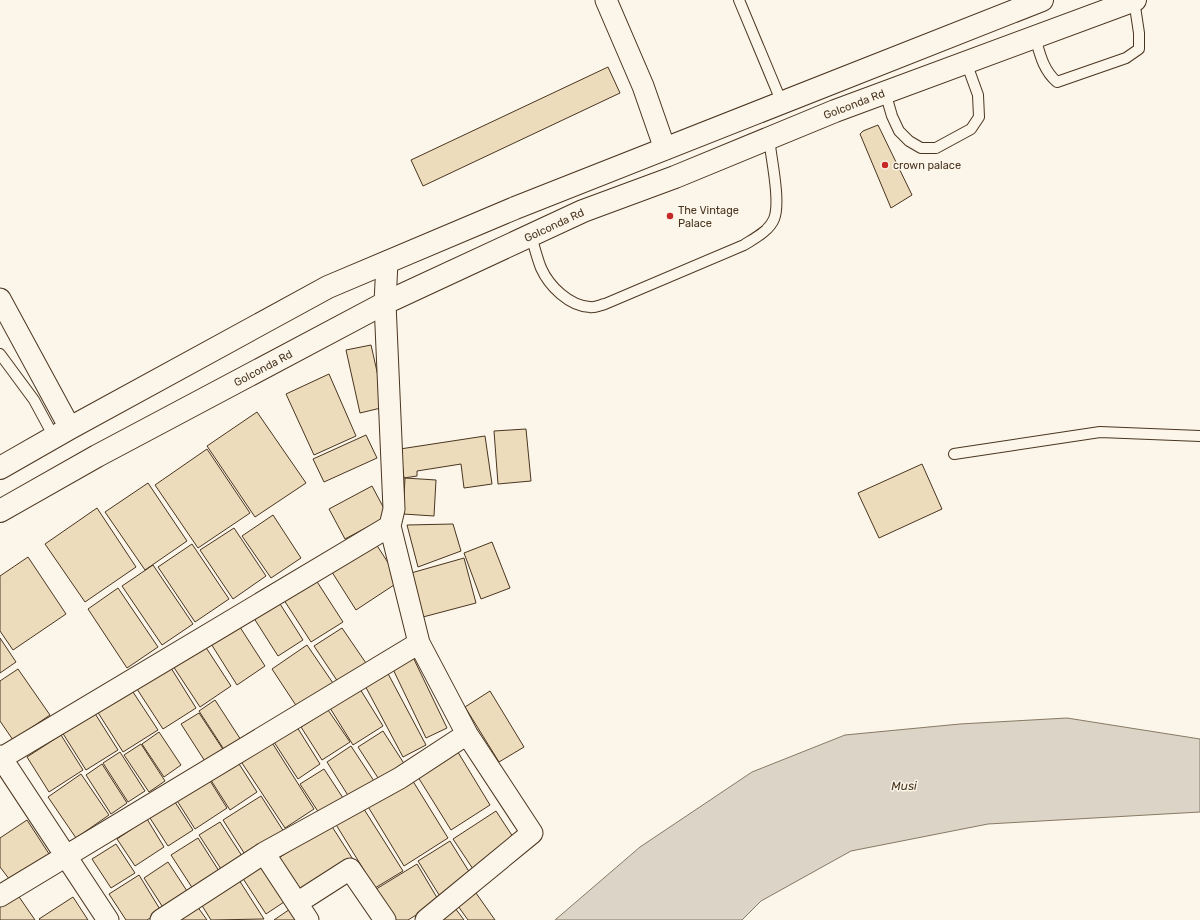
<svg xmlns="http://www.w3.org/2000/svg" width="1200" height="920" viewBox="0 0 1200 920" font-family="Rubik,sans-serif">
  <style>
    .water { fill: #dcd4c6; stroke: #887966 }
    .building { fill: #ecdcbc; stroke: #4a3520 }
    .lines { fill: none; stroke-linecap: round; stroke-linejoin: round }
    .lane-casing { stroke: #4a3520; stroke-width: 12 }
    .street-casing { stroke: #4a3520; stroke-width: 23 }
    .secondary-casing { stroke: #4a3520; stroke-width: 24 }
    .lane { stroke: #fbf6e9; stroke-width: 10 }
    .street { stroke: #fbf6e9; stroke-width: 21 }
    .secondary { stroke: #fbf6e9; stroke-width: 22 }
    .poi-dot { fill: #c62828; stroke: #fbf6e9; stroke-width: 1.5 }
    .labels { text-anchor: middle; stroke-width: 3; stroke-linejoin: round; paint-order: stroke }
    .street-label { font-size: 11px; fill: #4a3520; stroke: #fbf6e9 }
    .poi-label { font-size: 11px; fill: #4a3520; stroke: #fbf6e9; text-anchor: start }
    .water-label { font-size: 12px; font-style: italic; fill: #4a3520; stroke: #fbf6e9 }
  </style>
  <rect width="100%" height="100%" fill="#fbf6e9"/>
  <!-- water -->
  <path class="water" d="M1067,718L1200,739V812L988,824L851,851L761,901L742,920H555L640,847L752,772L845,735L960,724Z"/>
  <!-- building -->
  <path class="building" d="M608,67L620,93L423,186L411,160Z
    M878,125L912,195L891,208L860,134L863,131Z
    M371,345L385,407L360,413L346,350Z
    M329,374L356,436L314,455L286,394Z
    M257,412L306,483L255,517L207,446Z
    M526,429L531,481L498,484L494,431Z
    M366,435L377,458L324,482L313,459Z
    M485,436L492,484L464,488L461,464L417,471V476L404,478L400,449Z
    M207,449L250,513L198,548L155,485Z
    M922,464L942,509L879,538L858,493Z
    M405,478L436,480L434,516L403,514Z
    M148,483L187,541L145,570L105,512Z
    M372,486L388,516L345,539L329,509Z
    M97,508L136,567L85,602L45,544Z
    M273,515L301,558L271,578L242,536Z
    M453,524L461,551L418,567L407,525Z
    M234,528L266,576L233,599L200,550Z
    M374,541L400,581L356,610L330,569Z
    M492,542L510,588L481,599L464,553Z
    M192,544L229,599L195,622L158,567Z
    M28,557L66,614L13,650L0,631V576Z
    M464,558L476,603L423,617L411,573Z
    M153,565L193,624L162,645L122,586Z
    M314,577L343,622L311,642L282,597Z
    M118,588L158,647L127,668L88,609Z
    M275,596L303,640L278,656L250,612Z
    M236,621L265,666L237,685L208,639Z
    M342,628L368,666L340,685L314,646Z
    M0,638L16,662L0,673Z
    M307,645L337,689L301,713L272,669Z
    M205,646L231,686L200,707L173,666Z
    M411,653L447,728L426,738L390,663Z
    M171,668L196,708L163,729L137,689Z
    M385,668L426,745L403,757L362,680Z
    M18,669L50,715L13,740L0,721V681Z
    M131,689L158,730L123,752L97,711Z
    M360,689L383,726L353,745L330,708Z
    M490,691L524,747L499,762L465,707Z
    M215,700L241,740L225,751L199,711Z
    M328,710L350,742L322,760L301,727Z
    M94,712L118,750L86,770L62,732Z
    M199,713L228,757L210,769L181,724Z
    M297,727L320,764L298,779L274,742Z
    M383,731L405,765L380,781L358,747Z
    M159,732L181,765L164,777L142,744Z
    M61,735L83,770L49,792L27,757Z
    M271,741L314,809L285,828L240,760Z
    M141,744L165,781L149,792L124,755Z
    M453,744L490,805L451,830L413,769Z
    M351,746L374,781L349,797L327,762Z
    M120,752L145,791L128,802L103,763Z
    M234,756L257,792L230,810L207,774Z
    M102,764L127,803L111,814L86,775Z
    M324,769L345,801L321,816L300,784Z
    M81,774L109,815L76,838L48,797Z
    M207,776L227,808L195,829L174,796Z
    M411,778L448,838L404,866L367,805Z
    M261,796L284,832L246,856L223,820Z
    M173,799L193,830L168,846L148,815Z
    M362,806L403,871L375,888L335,823Z
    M496,811L515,840L473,869L453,839Z
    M147,819L164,847L135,866L117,839Z
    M27,820L53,860L13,884L0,867V838Z
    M220,822L244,859L223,872L199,835Z
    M331,825L354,861L299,895L277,859Z
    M198,838L219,871L193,889L171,855Z
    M450,841L473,878L441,898L418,861Z
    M116,844L135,873L111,888L92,859Z
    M168,862L189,894L164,909L144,878Z
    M263,863L287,900L266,914L242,877Z
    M417,864L439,901L408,920H391L373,891Z
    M139,875L161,911L147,920H126L109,894Z
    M239,880L264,919L211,920L201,904Z
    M15,891L35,920H0V901Z
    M476,893L495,920H468L458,906Z
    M73,897L88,920H40L39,919Z
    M197,906L207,920H176Z
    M293,907L302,920H274Z
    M455,908L464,920H441Z"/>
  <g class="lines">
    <!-- lane casing -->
    <g class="lane-casing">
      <path id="lane" d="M739,0L782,103
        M1035,37C1040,54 1043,70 1057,82L1126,58L1139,49V33L1134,0
        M885,92L892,116L899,131L909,141L921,148H936L971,129L979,117L978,95L966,62
        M531,235C534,246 537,258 541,268C549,286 569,306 590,307C595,308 600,305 605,304L744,245C755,238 769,231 774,219C781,202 771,158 769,138
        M0,354L34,400L54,437
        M954,454L1100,432L1200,436"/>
    </g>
    <!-- street casing -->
    <g class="street-casing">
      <path id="street" d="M606,0L643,86L665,149
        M387,262L385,303L394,509L390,526L419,643L467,734L532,833L426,920
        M0,299L70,428
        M0,756L108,920
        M0,759L390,526
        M264,853L308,920
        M0,896L419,643
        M297,903L350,869L385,920
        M161,920L264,853L400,778L467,734"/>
    </g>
    <!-- secondary casing -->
    <g class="secondary-casing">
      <path id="secondary" d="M0,468L70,428L328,287L515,208L1042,0
        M0,511L97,456L385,303L583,211L675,177L835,111L1135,0"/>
    </g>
    <!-- lane -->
    <use href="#lane" class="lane"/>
    <!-- street -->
    <use href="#street" class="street"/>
    <!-- secondary -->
    <use href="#secondary" class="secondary"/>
  </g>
  <!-- markers -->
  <g class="poi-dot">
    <circle cx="885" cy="165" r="4"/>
    <circle cx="670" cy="216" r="4"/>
  </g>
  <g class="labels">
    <!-- street labels -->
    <g class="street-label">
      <text transform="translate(854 104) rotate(-21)" y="4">Golconda Rd</text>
      <text transform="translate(554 225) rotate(-25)" y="4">Golconda Rd</text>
      <text transform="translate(263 368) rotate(-28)" y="4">Golconda Rd</text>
    </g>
    <!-- poi labels -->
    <g class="poi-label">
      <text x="893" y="169">crown palace</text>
      <text x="678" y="214">The Vintage<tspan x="678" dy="13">Palace</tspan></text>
    </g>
    <!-- water labels -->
    <g class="water-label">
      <text transform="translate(904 786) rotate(-1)" y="4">Musi</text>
    </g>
  </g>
</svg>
